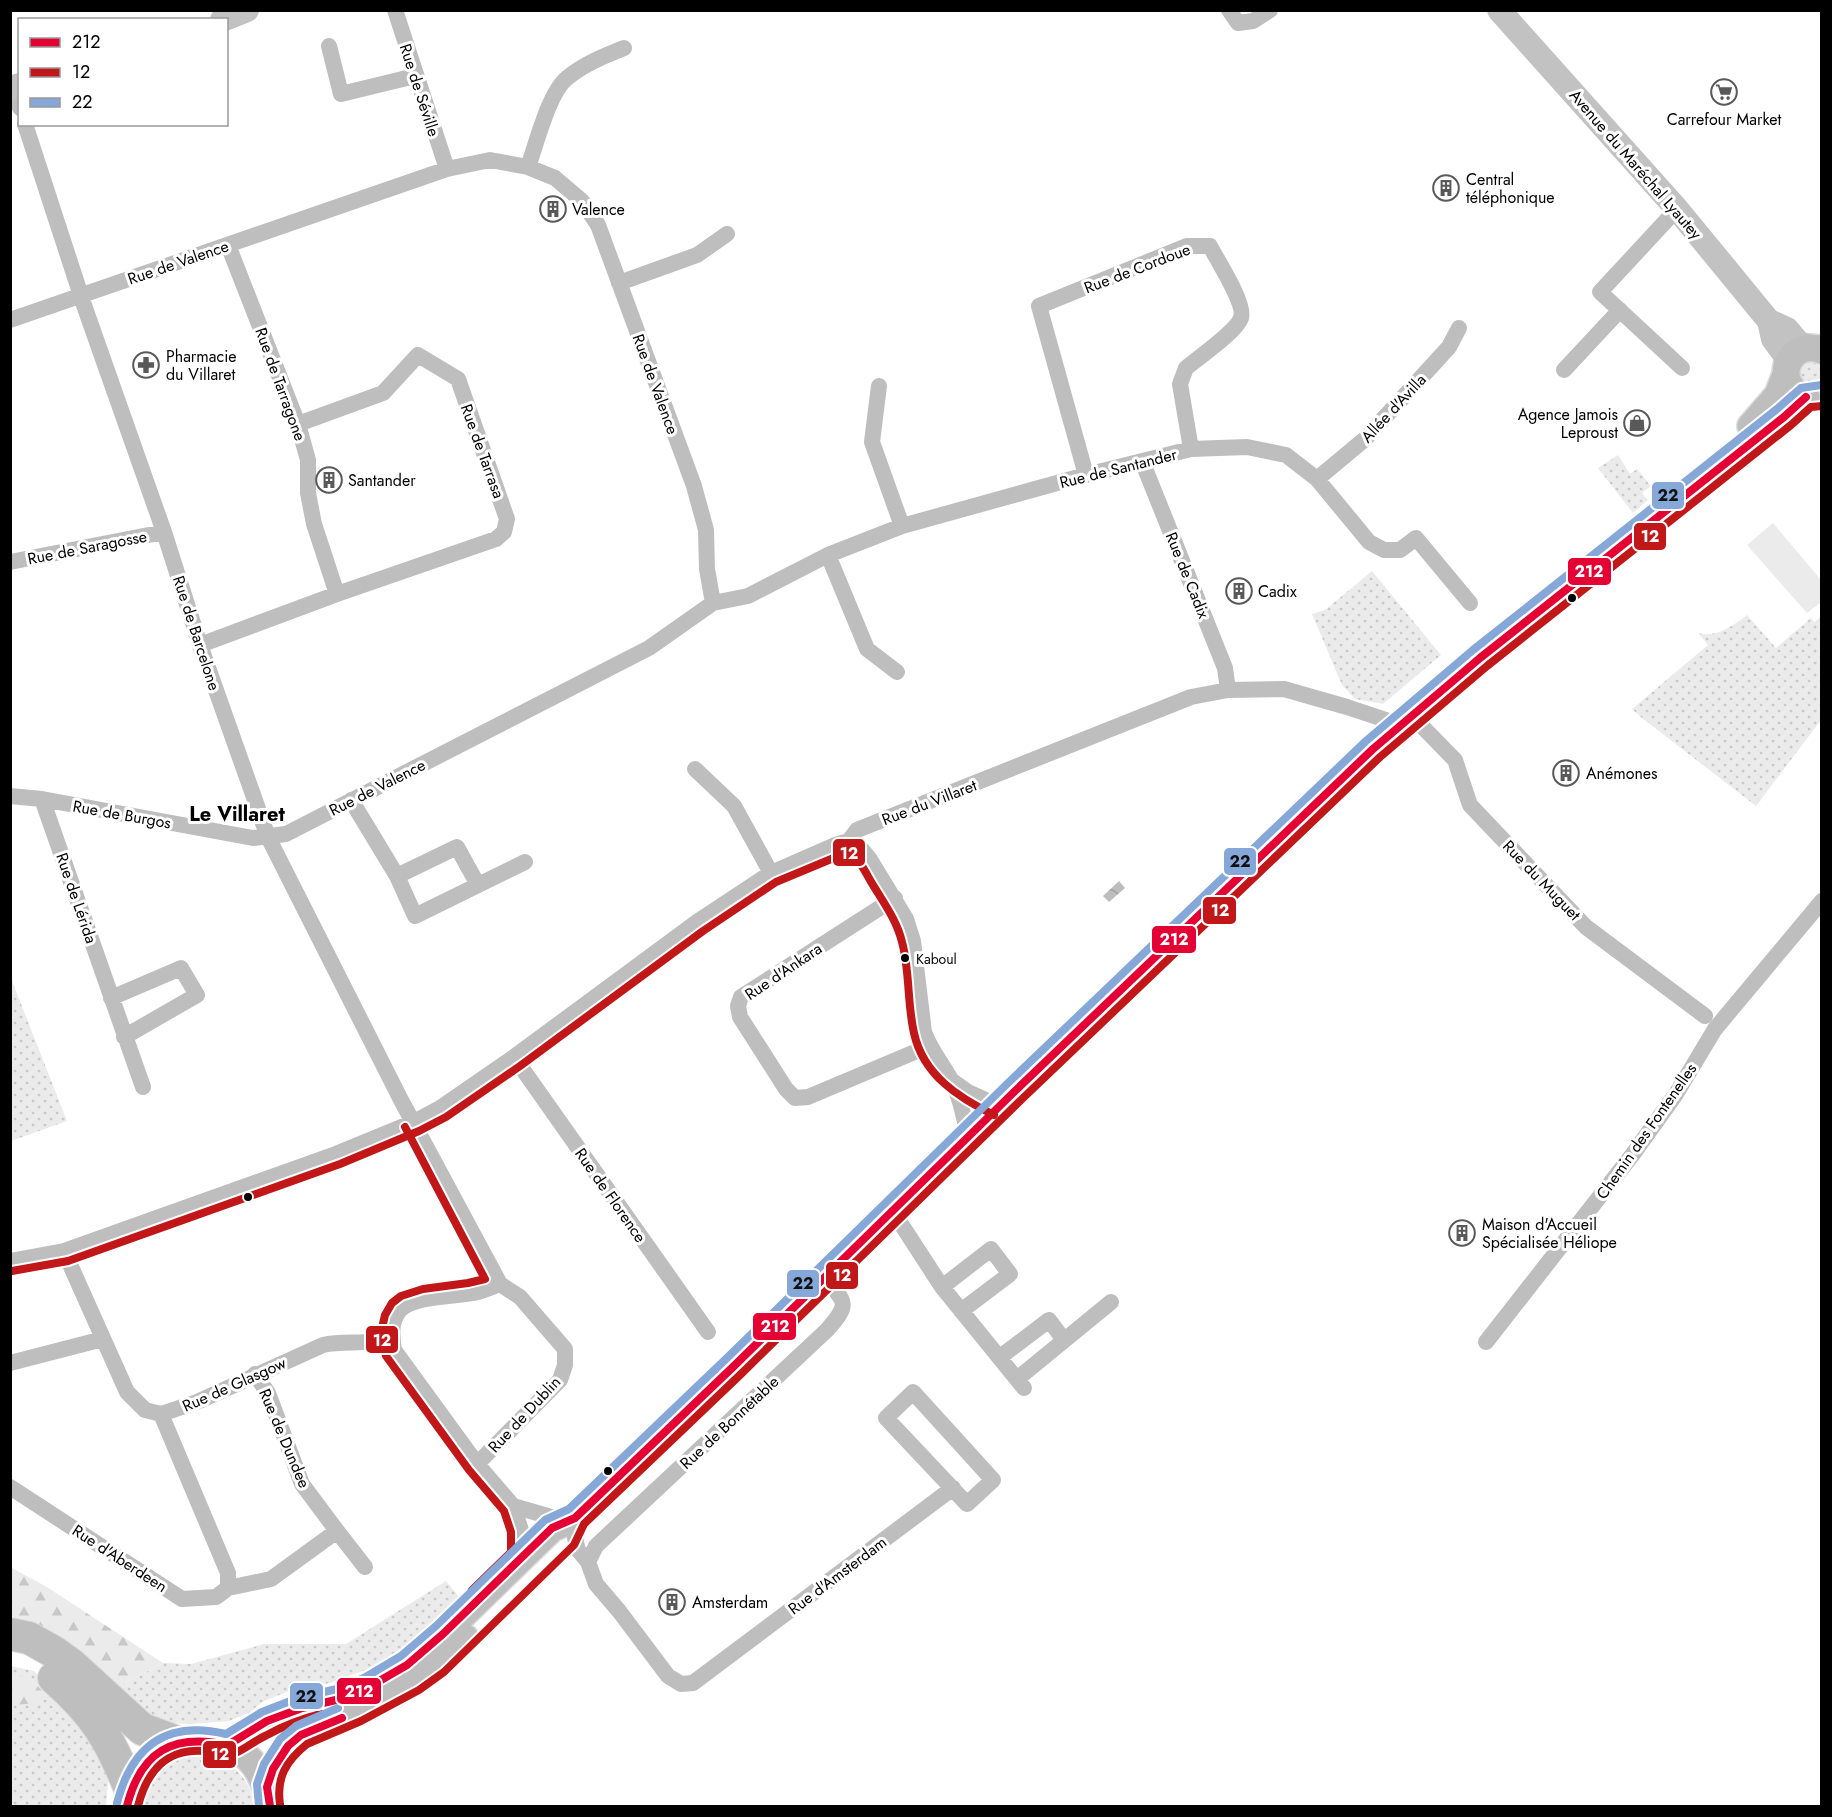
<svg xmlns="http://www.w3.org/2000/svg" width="1832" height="1817" viewBox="0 0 1832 1817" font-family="Jost,sans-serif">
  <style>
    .grass { fill: url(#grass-dots) }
    .forest { fill: url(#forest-firs) }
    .garden { fill: #ebebeb }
    .water { fill: url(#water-waves) }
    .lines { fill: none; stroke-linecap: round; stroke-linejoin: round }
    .primary-casing { stroke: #dbdbdb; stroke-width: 30 }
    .highway-casing { stroke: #dbdbdb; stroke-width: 34 }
    .street { stroke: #bebebe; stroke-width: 16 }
    .secondary { stroke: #c2c2c2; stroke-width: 24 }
    .primary { stroke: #bebebe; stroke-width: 27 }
    .highway { stroke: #bebebe; stroke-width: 32 }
    .bus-1-casing { stroke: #fff; stroke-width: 12 }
    .bus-2-casing { stroke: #fff; stroke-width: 12 }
    .bus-3-casing { stroke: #fff; stroke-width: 12 }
    .bus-1 { stroke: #e40134; stroke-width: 8 }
    .bus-2 { stroke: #c11718; stroke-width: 8 }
    .bus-3 { stroke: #86a8d8; stroke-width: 8 }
    .bus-dot { fill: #000; stroke: #fff; stroke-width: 2 }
    .labels { text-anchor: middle; stroke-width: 6; stroke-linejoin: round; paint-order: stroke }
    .bus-label { font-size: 14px; fill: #000; stroke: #fff; text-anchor: start }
    .street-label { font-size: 16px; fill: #000; stroke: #fff }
    .poi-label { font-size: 16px; fill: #000; stroke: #fff; text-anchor: start }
    .quarter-label { font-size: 20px; font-weight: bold; fill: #000; stroke: #fff }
    .line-badge { stroke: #fff; stroke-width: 2 }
    .badge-label { font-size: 16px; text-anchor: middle; font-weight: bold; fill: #fff }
    .pale-badge-label { font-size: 16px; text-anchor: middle; font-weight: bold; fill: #111 }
  </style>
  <defs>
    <pattern id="grass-dots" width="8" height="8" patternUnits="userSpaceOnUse" patternTransform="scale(1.5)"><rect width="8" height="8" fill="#ebebeb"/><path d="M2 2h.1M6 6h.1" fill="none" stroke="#c8c8c8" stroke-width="1.8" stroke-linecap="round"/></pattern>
    <pattern id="forest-firs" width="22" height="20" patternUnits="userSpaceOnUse" patternTransform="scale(1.5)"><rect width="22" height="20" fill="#ebebeb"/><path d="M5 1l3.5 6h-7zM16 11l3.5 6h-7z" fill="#c8c8c8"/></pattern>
    <pattern id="water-waves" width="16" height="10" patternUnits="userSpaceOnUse" patternTransform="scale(1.5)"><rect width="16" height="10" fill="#bdbdbd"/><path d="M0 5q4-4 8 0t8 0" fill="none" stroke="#a1a1a1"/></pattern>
  </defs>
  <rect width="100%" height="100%" fill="#fff"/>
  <!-- grass -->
  <path class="grass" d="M1803,360L1821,362L1820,384L1807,387L1796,375Z
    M1618,455L1630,474L1637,469L1651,486L1642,493L1648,500L1633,513L1598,468Z
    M1372,571L1441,655L1383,704L1355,699L1342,685L1312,614L1325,610Z
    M1747,615L1776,648L1811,618L1814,622L1822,616L1821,720L1756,806L1642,718L1632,709L1708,645L1698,633C1716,638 1733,626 1747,615Z
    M10,976L67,1121L11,1141H10Z
    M446,1581L460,1598L409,1644L368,1669L330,1683L292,1690L264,1701L250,1712L229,1721L191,1724L171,1723L149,1715L117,1687L163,1663L191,1664L264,1644H346Z
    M11,1666L34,1671L65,1703L109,1772L106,1806H11Z
    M187,1755C193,1755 200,1754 206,1755C230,1758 253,1781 253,1806H143C147,1777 160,1766 187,1755Z"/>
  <!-- forest -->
  <path class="forest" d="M10,1567L47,1587L163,1663L117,1687L47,1631L11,1616Z
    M11,1672L33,1681L43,1692L36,1703L14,1705L11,1703Z"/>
  <!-- garden -->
  <path class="garden" d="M1773,523L1821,580V602L1807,613L1747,545Z"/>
  <!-- water -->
  <path class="water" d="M1119,881L1125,888L1109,902L1103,896Z"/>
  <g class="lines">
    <!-- primary casing -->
    <g class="primary-casing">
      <path id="primary" d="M1793,390C1775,369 1795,340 1822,350
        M1751,426L1778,395L1786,374
        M228,1745L267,1721L302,1708L340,1699L369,1687L407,1665L443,1634L552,1528L575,1518L656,1441L734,1366L1014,1092L1373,749L1480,658L1784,417L1806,397
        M267,1787L273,1769L288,1746L301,1735L393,1694L437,1664L465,1638
        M127,1806C129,1793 132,1779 141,1768C170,1731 233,1728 259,1772C265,1783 268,1794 270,1806"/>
    </g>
    <!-- highway casing -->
    <g class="highway-casing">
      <path id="highway" d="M10,1634L29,1638L54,1652L72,1665L142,1729L177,1742
        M54,1678C95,1714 110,1739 130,1789"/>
    </g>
    <!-- street -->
    <path class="street" d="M395,10L447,169
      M1229,10L1238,23L1253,21L1270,10
      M329,46L341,94L415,76
      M13,87L20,108
      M25,124L85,308L164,532L200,645L268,837L401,1100L500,1284L520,1297L565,1349V1365L560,1380L477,1464
      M528,167C536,145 549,92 567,78C584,64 604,56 624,48
      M1677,209L1600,292L1682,368
      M619,283L697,255L727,234
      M10,320L447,169L490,160L528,167L555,178L582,201L598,225L694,486L706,530L707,569L713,603L649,648L286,834L253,838L42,799L10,796
      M1564,370L1620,310
      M879,386L872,442L902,526
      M298,424L383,393L418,355L458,379L507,519L504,532L496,539L337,594
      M1142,461L1225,668L1228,690
      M1086,475L1039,306L1187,246H1210C1217,260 1246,304 1241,318C1236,332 1199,357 1186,368L1180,384L1191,449
      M1317,479L1365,439L1449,347L1459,328
      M828,555L867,649L897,672
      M10,562L164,532
      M713,603L748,596L828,555L902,526L1086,475L1191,449L1247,447L1286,455L1317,479L1369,542L1384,550H1400L1416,538L1470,603
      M200,645L337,594L314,524L308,493V460L298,424L228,245
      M1412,716L1455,760L1470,805L1586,927L1705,1016
      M695,769L734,806L771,873
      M42,799L143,1087
      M351,800L397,876L415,916L525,862
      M849,841L859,846L869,858L906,919L913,941L924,1032C930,1049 941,1062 950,1078C960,1095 964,1117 968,1137
      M397,876L457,847L478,885
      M895,898L741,997L738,1006L740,1017L786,1089L795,1098L808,1097L929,1046
      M111,998L181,968L197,995L124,1037
      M514,1057L708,1332
      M951,1080L968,1092L999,1106
      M892,1210L942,1287L1024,1388
      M64,1251L127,1392L145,1410L161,1414L197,1402L323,1345C346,1340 370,1346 392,1337
      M10,1261L64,1251L336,1154L414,1122L440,1108L514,1057L697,922L771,873L835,845L849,841L857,830L1191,697L1228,690L1284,689L1347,707L1401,725
      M500,1284C493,1287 485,1290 478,1292C458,1297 414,1295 400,1310C390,1322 392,1336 394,1350L477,1464L513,1506L521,1530L522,1556
      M942,1287L991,1249L1010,1274L961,1311
      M1486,1342L1633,1154L1676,1094L1715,1029L1822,901
      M1000,1357L1049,1320L1064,1340
      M10,1363L103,1339
      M1017,1379L1111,1302
      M913,1392L993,1480L967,1504L886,1418Z
      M10,1487L182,1599L216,1597L228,1588V1573L161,1414
      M513,1506L565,1521
      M575,1518V1538L578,1550L588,1562L596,1584L619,1611L668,1676L681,1684L693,1683L953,1488
      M337,1531L365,1567
      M588,1562L596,1546L827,1330C849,1305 848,1302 823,1278
      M228,1588L271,1579L337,1531L302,1484L268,1393L255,1374"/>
    <!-- secondary -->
    <path class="secondary" d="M1499,10L1677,209L1769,321L1787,329L1798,342L1808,347
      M222,20L247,10
      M10,88L20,85
      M1769,321L1773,339L1784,354L1787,363"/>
    <!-- primary -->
    <use href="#primary" class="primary"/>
    <!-- highway -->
    <use href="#highway" class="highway"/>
    <!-- bus-1 casing -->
    <g class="bus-1-casing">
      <path id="bus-1" d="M127,1806C141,1751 173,1733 228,1745L267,1721L302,1708L340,1699L369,1687L407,1665L443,1634L552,1528L575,1518L734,1366L1014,1092L1373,749L1480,658L1784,417L1806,397
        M270,1806L267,1787L273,1769L288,1746L301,1735L342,1718"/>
    </g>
    <!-- bus-2 casing -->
    <g class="bus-2-casing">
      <path id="bus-2" d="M405,1127L485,1279L468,1283L423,1289L401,1296L392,1303L385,1315L382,1328V1341L386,1356L469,1470L504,1511L511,1532V1552L472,1590
        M12,1271L68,1261L340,1164L419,1131L446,1117L520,1066L703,931L776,882L848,852C860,858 866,874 873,885C884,903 897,921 902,942C910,971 907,1003 914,1033C923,1075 959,1098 994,1115
        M280,1804C276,1778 286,1761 307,1744L361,1721L419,1690L444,1672L574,1545L584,1524L741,1374L1021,1100L1380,757L1487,666L1791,425L1811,407L1822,406
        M138,1806C147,1771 166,1748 205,1751C214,1752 224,1758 233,1754C244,1750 254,1741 265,1736C283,1726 301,1719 321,1714"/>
    </g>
    <!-- bus-3 casing -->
    <g class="bus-3-casing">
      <path id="bus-3" d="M117,1803C132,1746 166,1720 226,1734L262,1712L298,1698L337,1689L364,1678L401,1656L436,1626L545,1520L569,1509L727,1358L1007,1084L1366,741L1473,650L1777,409L1801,388L1821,385
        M259,1806L257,1784L264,1764L280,1739L296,1726L338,1708"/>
    </g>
    <!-- bus-1 -->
    <use href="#bus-1" class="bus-1"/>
    <!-- bus-2 -->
    <use href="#bus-2" class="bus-2"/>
    <!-- bus-3 -->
    <use href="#bus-3" class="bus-3"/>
  </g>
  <!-- icons -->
  <defs>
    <g id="supermarket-ring" transform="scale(1.35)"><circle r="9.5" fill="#fff" stroke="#595959" stroke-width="1.5"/><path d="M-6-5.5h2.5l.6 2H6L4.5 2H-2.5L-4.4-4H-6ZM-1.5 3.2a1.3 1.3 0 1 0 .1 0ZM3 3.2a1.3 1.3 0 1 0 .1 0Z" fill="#595959"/></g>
    <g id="building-ring" transform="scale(1.35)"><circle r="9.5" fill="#fff" stroke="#595959" stroke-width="1.5"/><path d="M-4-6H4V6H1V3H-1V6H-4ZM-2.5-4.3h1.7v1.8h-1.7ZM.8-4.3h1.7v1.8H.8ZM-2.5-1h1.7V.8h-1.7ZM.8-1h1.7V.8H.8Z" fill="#595959"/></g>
    <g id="pharmacy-ring" transform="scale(1.35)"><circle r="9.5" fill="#fff" stroke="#595959" stroke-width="1.5"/><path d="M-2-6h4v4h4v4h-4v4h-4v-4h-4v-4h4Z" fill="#595959"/></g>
    <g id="shop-ring" transform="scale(1.35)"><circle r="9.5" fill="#fff" stroke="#595959" stroke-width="1.5"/><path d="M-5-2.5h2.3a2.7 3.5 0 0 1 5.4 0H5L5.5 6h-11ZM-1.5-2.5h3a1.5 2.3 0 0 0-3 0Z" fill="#595959"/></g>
  </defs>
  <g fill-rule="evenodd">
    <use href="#supermarket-ring" x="1724" y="92"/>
    <use href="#building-ring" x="1446" y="188"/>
    <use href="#building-ring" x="553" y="209"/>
    <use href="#pharmacy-ring" x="146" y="365"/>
    <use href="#shop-ring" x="1637" y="423"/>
    <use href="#building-ring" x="329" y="480"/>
    <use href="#building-ring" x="1239" y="591"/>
    <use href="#building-ring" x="1566" y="773"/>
    <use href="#building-ring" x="1462" y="1233"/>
    <use href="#building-ring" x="672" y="1602"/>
  </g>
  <!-- markers -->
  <g class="bus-dot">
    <circle cx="1572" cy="598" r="5"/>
    <circle cx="905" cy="958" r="5"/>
    <circle cx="248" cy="1197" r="5"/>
    <circle cx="608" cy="1471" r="5"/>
  </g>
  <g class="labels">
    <!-- bus labels -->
    <g class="bus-label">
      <text x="916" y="964">Kaboul</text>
    </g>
    <!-- street labels -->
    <g class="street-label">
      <text transform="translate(420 90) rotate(72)" y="6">Rue de Séville</text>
      <text transform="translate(1636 164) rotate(49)" y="6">Avenue du Maréchal Lyautey</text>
      <text transform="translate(178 262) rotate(-19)" y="6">Rue de Valence</text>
      <text transform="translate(1137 268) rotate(-21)" y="6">Rue de Cordoue</text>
      <text transform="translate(281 384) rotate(70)" y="6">Rue de Tarragone</text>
      <text transform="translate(656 384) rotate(70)" y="6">Rue de Valence</text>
      <text transform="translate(1393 408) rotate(-47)" y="6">Allée d'Avilla</text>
      <text transform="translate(483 451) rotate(70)" y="6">Rue de Tarrasa</text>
      <text transform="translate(1118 468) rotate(-14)" y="6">Rue de Santander</text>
      <text transform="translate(87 547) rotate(-11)" y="6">Rue de Saragosse</text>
      <text transform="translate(1188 575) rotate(68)" y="6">Rue de Cadix</text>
      <text transform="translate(197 633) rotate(72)" y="6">Rue de Barcelone</text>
      <text transform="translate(377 787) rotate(-27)" y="6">Rue de Valence</text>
      <text transform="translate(929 802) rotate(-21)" y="6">Rue du Villaret</text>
      <text transform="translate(122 814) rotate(10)" y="6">Rue de Burgos</text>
      <text transform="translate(1542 880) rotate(46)" y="6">Rue du Muguet</text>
      <text transform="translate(77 898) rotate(71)" y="6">Rue de Lérida</text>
      <text transform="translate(783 971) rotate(-34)" y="6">Rue d'Ankara</text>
      <text transform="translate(1646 1131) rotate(-55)" y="6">Chemin des Fontenelles</text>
      <text transform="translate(611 1195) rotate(55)" y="6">Rue de Florence</text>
      <text transform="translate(234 1384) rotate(-24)" y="6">Rue de Glasgow</text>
      <text transform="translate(524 1414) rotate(-47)" y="6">Rue de Dublin</text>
      <text transform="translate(729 1422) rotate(-43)" y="6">Rue de Bonnétable</text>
      <text transform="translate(285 1438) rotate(67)" y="6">Rue de Dundee</text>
      <text transform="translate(120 1558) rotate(33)" y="6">Rue d'Aberdeen</text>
      <text transform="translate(837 1575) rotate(-37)" y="6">Rue d'Amsterdam</text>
    </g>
    <!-- poi labels -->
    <g class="poi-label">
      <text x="1724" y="125" text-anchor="middle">Carrefour Market</text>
      <text x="1466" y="185">Central<tspan x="1466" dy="18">téléphonique</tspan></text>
      <text x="572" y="215">Valence</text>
      <text x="166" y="362">Pharmacie<tspan x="166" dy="18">du Villaret</tspan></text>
      <text x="1618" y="420" text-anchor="end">Agence Jamois<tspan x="1618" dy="18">Leproust</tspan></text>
      <text x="348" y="486">Santander</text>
      <text x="1258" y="597">Cadix</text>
      <text x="1586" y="779">Anémones</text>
      <text x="1482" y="1230">Maison d'Accueil<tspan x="1482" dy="18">Spécialisée Héliope</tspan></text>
      <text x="692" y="1608">Amsterdam</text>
    </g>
    <!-- quarter labels -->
    <g class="quarter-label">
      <text x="237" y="821">Le Villaret</text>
    </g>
  </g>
  <g class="line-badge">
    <rect x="1651" y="481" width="34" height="29" rx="6" fill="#86a8d8"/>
    <rect x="1633" y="522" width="34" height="29" rx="6" fill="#c11718"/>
    <rect x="1567" y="557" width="45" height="29" rx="6" fill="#e40134"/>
    <rect x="832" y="838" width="34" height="29" rx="6" fill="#c11718"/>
    <rect x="1223" y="847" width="34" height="29" rx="6" fill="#86a8d8"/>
    <rect x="1202" y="896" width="35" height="29" rx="6" fill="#c11718"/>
    <rect x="1151" y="925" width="46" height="29" rx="6" fill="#e40134"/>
    <rect x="825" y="1261" width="34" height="29" rx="6" fill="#c11718"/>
    <rect x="786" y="1269" width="34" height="29" rx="6" fill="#86a8d8"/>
    <rect x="752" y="1312" width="45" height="29" rx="6" fill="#e40134"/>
    <rect x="365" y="1325" width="34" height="29" rx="6" fill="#c11718"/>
    <rect x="336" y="1677" width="46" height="28" rx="6" fill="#e40134"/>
    <rect x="289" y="1682" width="35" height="28" rx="6" fill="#86a8d8"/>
    <rect x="202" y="1740" width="35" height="29" rx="6" fill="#c11718"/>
  </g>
  <g class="badge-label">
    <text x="1650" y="542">12</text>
    <text x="1589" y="577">212</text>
    <text x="849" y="859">12</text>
    <text x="1220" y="916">12</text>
    <text x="1174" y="945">212</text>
    <text x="842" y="1281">12</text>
    <text x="775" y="1332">212</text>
    <text x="382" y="1346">12</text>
    <text x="359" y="1697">212</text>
    <text x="220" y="1760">12</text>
  </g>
  <g class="pale-badge-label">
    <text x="1668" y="501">22</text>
    <text x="1240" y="867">22</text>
    <text x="803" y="1289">22</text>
    <text x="306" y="1702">22</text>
  </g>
  <!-- border -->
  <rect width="1832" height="1817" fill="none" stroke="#000000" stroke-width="24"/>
  <!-- legend -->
  <rect x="18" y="18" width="210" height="108" fill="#ffffff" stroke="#999999" stroke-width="1.5"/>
  <rect x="30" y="38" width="30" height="9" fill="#e40134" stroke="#999999" stroke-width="1.5"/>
  <text x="72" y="48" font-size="18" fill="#000000">212</text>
  <rect x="30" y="68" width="30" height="9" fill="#c11718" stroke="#999999" stroke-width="1.5"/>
  <text x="72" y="78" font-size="18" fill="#000000">12</text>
  <rect x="30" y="98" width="30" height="9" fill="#86a8d8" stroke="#999999" stroke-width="1.5"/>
  <text x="72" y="108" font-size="18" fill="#000000">22</text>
</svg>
